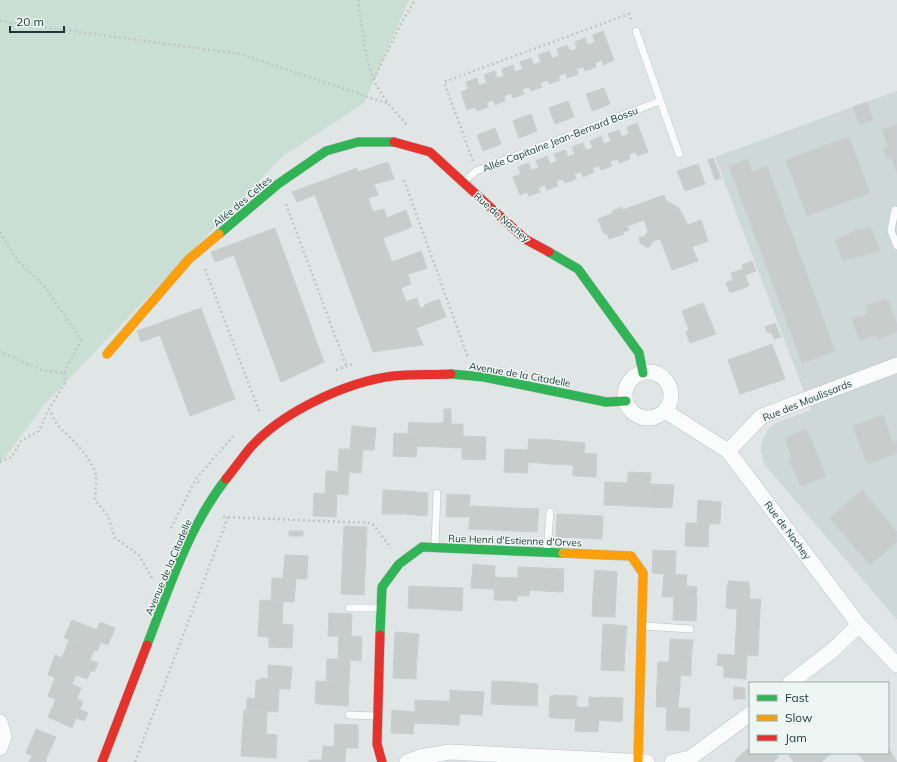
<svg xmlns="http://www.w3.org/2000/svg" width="897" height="762" viewBox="0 0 897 762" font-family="Mulish,sans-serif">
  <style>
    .built { fill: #ced8d6 }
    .green { fill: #c9dfd4 }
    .building { fill: #c8cdcc; stroke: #c9cfce }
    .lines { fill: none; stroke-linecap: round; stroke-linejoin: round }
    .lane-casing { stroke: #bdc3c2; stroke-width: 8 }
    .street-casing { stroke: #bdc3c2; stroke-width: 16 }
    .fast-casing { stroke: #bdc4c3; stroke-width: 10 }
    .slow-casing { stroke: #bdc4c3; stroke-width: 10 }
    .jam-casing { stroke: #bdc4c3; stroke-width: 10 }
    .path { stroke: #bec7c6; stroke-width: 2.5; stroke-dasharray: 2 3; stroke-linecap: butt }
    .lane { stroke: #fafbfb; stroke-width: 7 }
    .street { stroke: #fafbfb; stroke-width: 15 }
    .fast { stroke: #30b455; stroke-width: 9 }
    .slow { stroke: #ff9f0a; stroke-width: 9 }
    .jam { stroke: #e5322d; stroke-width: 9 }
    .labels { text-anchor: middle; stroke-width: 3; stroke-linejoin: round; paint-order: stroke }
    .street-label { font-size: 10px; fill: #1f3837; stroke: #eef6f3 }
  </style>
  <rect width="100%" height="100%" fill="#e0e6e5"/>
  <!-- built -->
  <path class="built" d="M897,91V620L764,464L761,451L762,441L768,429L776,423L811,410L715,157Z"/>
  <!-- green -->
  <path class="green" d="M0,0H409L364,103L283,156L44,405L0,464Z"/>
  <!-- building -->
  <path class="building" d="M603,31L614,60L603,65L602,60L595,63L596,67L585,71L584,67L576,69L578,74L567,78L566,73L558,76L560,80L549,84L548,80L540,83L542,87L531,91L529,87L522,89L524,94L513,98L511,93L504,96L505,101L495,105L493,100L486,103L488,107L477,111L475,107L467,110L461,92L468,89L466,82L477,78L479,85L487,83L484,75L495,71L497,78L504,76L502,69L513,65L515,72L523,69L520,62L531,58L534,65L541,62L538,55L549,51L552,58L559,56L557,49L567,45L570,51L577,49L575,42L585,38L588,45L595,42L593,35Z
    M604,88L610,104L592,111L586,94Z
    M568,101L574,117L555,124L549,108Z
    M867,102L873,120L860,125L853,107Z
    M531,114L537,131L519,138L513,121Z
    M637,123L648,152L637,156L636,152L629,154L630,159L619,163L618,159L610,161L612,166L601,170L599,166L592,168L594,172L583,177L581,172L574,174L576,179L565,183L563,179L556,181L558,186L547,190L545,185L538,188L540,192L529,196L527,192L520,195L513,177L521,174L518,167L529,163L531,170L539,168L536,161L547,156L550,164L557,161L554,154L565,150L568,157L575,154L572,147L583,143L586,150L593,148L590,141L601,136L604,144L611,141L608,134L619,130L622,137L629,134L627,127Z
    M897,124V173L891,157L887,159L883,148L888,146L882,130Z
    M495,128L501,144L483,151L477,135Z
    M849,137L870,193L807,216L786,160Z
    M713,158L721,178L715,180L708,160Z
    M748,159L752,172L767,166L835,351L802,363L729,166Z
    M388,162L394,179L374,184L378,195L368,198L373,212L384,209L387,218L406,210L412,227L383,238L392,262L421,251L427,268L408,274L411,284L401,288L406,302L417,298L420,308L425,307L424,305L439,299L446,317L416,328L423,345L373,352L315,195L297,202L292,192L357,168L358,172Z
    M698,164L705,184L685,191L677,171Z
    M664,195L670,211L679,208L688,225L701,220L708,241L692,247L698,261L672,270L660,239L653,241L648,248L640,243L639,237H644L648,231L644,220L627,226L629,230L623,232L624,234L609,239L607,233L604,234L598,219L613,213L612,211L622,207L623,210Z
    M667,201L679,208L670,211Z
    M871,227L880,251L843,261L835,240L858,230Z
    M275,228L324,362L281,382L234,255L215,262L211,252Z
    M752,261L756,271L745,275L749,286L730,293L726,283L733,280L731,273L743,269L742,265Z
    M885,299L889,301L897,325V332L878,339L876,335L860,341L852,319L868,314L865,306Z
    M703,303L716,334L690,343L686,332L689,330L682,311Z
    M201,308L235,399L190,416L160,335L141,342L137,331Z
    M775,323L781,337L774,339L771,332L768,333L765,327Z
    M772,344L785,379L740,394L728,360Z
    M444,409H451V417H444Z
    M883,415L893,443L897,441V453L867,464L853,426Z
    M444,417H451V424H463V436L486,437L485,460L462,459V448L440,447L441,423H443Z
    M409,422L418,423L417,434L408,433Z
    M418,423H441L440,447L417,446L416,457L393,456L394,433L417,434Z
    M352,426L376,428L374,450H363L361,473L338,471L339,449H350Z
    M806,429L826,476L801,486L789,459L792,458L785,438Z
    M529,439L552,440L550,464L528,462L527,473L504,472L505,449L528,450Z
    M552,440L585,443L584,453L597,454L596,477L573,476V465L550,464Z
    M326,471L349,472L348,495L337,494L336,517L313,516L314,493L325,494Z
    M628,472L651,473L649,507L627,506Z
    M605,482L628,483L627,506L604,505Z
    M651,484L674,485L672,508L649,507Z
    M383,490L405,491L404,514H382Z
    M862,490L897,532V542L870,565L830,518Z
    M405,491L428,493L427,516L404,514Z
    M447,494L470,495L469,517H446Z
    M698,500L721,502L720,524H709L708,547L685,546L686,523H697Z
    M470,506L493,507L492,530L469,529Z
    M493,507L516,508L515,531L492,530Z
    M516,508L539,509L537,532L515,531Z
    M557,514L580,515L579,538L556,537Z
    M580,515L603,516L602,539L579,538Z
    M344,526L367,527L366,550L343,549Z
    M289,531H303V536H289Z
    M343,549L366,550L365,573L342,571Z
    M653,550L676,551L675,574L652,573Z
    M285,555L308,556L307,579H296L294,602L271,601L272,578H283Z
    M473,564L495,566L494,589L471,588Z
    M518,567L542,568L541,591L530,590L529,596H517V601L494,600L495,577L518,578Z
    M542,568L564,569L563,592L541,591Z
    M595,570L617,572L616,594L593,593Z
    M342,571L365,573L364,595L341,594Z
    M664,574L687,575L685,598H697L696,621L673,620L674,597H662Z
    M728,581L749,582V587L728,585Z
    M727,585L750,587L749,609L760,610L759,633L736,632L737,609L726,608Z
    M409,586L432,587L431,609L408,608Z
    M686,586L697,587L696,598H685Z
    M432,587L463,588L462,611L431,609Z
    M593,593L616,594L615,617L592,616Z
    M750,599H761L760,610L749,609Z
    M260,600L283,601L282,624L293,625L292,648L269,647V637L258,636Z
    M329,613L352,614L351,637L328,636Z
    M72,620L80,623L73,641L64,638Z
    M100,622L115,628L108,645L101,642L97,651L73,641L80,623L97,630Z
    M603,624L627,626L625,649L602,648Z
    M395,632L419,634L417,656L394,655Z
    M736,632L759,633L758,656L747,655L746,679L724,677V666L717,665L718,654L735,655Z
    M339,636L362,637L361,661L350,660L349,683L326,681L327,659H338Z
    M670,639L693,640L691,663H681L680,685L657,684L658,662H669Z
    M69,640L94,650L90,660L98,663L94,672L62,658Z
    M602,648L625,649L624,671L601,670Z
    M55,655L91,670L87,679L76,675L72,684L48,675Z
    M394,655L417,656L416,679L393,678Z
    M681,663H691V676L680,675Z
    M268,665L292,667L290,689H279L278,712L247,710V698L255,699L256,681L262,678L268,679Z
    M55,678L81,688L77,699L83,702L80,709L48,696Z
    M316,681L349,683L348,706L317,704L315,702Z
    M492,681L515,682L514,705L491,704Z
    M515,682L538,684L537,706L514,705Z
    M657,684L680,685L678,708H690L689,731L666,730L667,707H656Z
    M734,687L745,688V699H733Z
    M450,690L461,691L460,702H450Z
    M461,691L484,692L482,715L460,714L459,725L437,724L438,701L460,702Z
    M554,695L577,696L576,719L553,718Z
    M550,696H554L553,718L549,717Z
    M589,697L600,698L599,708H589Z
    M600,697L623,698L622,722L599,720L598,732L575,731L576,707L599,708Z
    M56,699L88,713L84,721L76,718L72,728L48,717Z
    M415,700L438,701L437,724L414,723L413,734L391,733L392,710L415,712Z
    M244,710L267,711L266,734L277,735L276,758L241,756Z
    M335,724L358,725V748H346L345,762H309V760H322L323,746L334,747Z
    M36,729L56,737L45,761L26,753Z
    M750,747V753H775L779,757L773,762H736L735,760Z
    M888,749L891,752L879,762H865L857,753H888Z
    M891,752L897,762H879Z
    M792,753H832L821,762H794L789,756Z
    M32,756L45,761L47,762H29Z"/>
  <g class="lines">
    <!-- lane casing -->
    <g class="lane-casing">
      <path id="lane" d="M636,31L679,154
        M464,182L476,171L660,101
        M895,210L891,231L897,246
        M435,545L437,493
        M547,552L550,512
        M349,608H379
        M644,626L690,629
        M349,715L376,716"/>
    </g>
    <!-- street casing -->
    <g class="street-casing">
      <path id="street" d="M625 395a23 23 0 1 1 46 0a23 23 0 1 1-46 0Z
        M665,411L728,451L859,625L897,665
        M728,451L762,416L897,365
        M790,683L833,650L859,625
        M0,722L4,737L0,748
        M407,762L420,757L450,752L647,762
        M672,762L690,758L750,714"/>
    </g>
    <!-- fast casing -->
    <g class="fast-casing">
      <path id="fast" d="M219,234L278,184L326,151L358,142H394
        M549,252L578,269L639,353L643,373
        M451,374L484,377L606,402L626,401
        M380,635L382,587L399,564L422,547L563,553
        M147,645C169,588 188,528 226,479"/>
    </g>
    <!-- slow casing -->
    <g class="slow-casing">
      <path id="slow" d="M107,354L189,259L219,234
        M563,553L631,556L643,573L638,761"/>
    </g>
    <!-- jam casing -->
    <g class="jam-casing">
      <path id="jam" d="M394,142L430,152L525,239L549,252
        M226,479C234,469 242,458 250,448C282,412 346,382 393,376C412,374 432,375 451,374
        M380,635L377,744L382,762
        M102,762L147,645"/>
    </g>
    <!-- path -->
    <path class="path" d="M358,0C362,26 364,55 374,80C381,97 395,111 407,125
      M0,21L240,54L389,104
      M374,79L404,18L415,0
      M473,161L444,82L629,14L631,20
      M404,180L467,355H465
      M286,204L346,365
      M0,232L17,260L45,287L81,340L64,373L42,370L0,352
      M205,269L260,413
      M336,370L353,364
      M64,373L65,383L49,409C53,416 56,425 62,430C74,441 92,459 96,475C97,482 95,492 95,500L108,516L115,538L139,555L152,578
      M0,462L12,457L21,441L39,431L48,410
      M199,483L196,479L233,436
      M223,517L372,523L391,548
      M171,528L196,479
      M135,762L228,517"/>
    <!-- lane -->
    <use href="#lane" class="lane"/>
    <!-- street -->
    <use href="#street" class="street"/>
    <!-- fast -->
    <use href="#fast" class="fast"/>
    <!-- slow -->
    <use href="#slow" class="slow"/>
    <!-- jam -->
    <use href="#jam" class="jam"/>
  </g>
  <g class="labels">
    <!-- street labels -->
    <g class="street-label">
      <text transform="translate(560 139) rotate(-21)" y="4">Allée Capitaine Jean-Bernard Bossu</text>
      <text transform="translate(242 201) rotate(-40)" y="4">Allée des Celtes</text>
      <text transform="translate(502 217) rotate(41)" y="4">Rue de Nachey</text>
      <text transform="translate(520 374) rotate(10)" y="4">Avenue de la Citadelle</text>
      <text transform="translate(807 400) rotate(-22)" y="4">Rue des Moulissards</text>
      <text transform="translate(788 530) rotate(53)" y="4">Rue de Nachey</text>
      <text transform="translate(515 540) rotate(2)" y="4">Rue Henri d'Estienne d'Orves</text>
      <text transform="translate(168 567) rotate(-67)" y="4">Avenue de la Citadelle</text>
    </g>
  </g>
  <!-- legend -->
  <rect x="749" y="682" width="140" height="72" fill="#eef6f3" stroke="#9baaa8"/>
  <rect x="757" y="695" width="20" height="6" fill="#30b455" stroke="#9baaa8"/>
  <text x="785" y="702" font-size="12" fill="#1f3837">Fast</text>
  <rect x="757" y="715" width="20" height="6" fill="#ff9f0a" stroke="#9baaa8"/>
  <text x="785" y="722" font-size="12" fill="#1f3837">Slow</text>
  <rect x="757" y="735" width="20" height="6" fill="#e5322d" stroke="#9baaa8"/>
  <text x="785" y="742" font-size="12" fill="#1f3837">Jam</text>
  <!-- scale -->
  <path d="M10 26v6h54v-6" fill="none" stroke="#1f3837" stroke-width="2"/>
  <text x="16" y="26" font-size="12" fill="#1f3837" stroke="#eef6f3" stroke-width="3" paint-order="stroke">20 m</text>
</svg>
